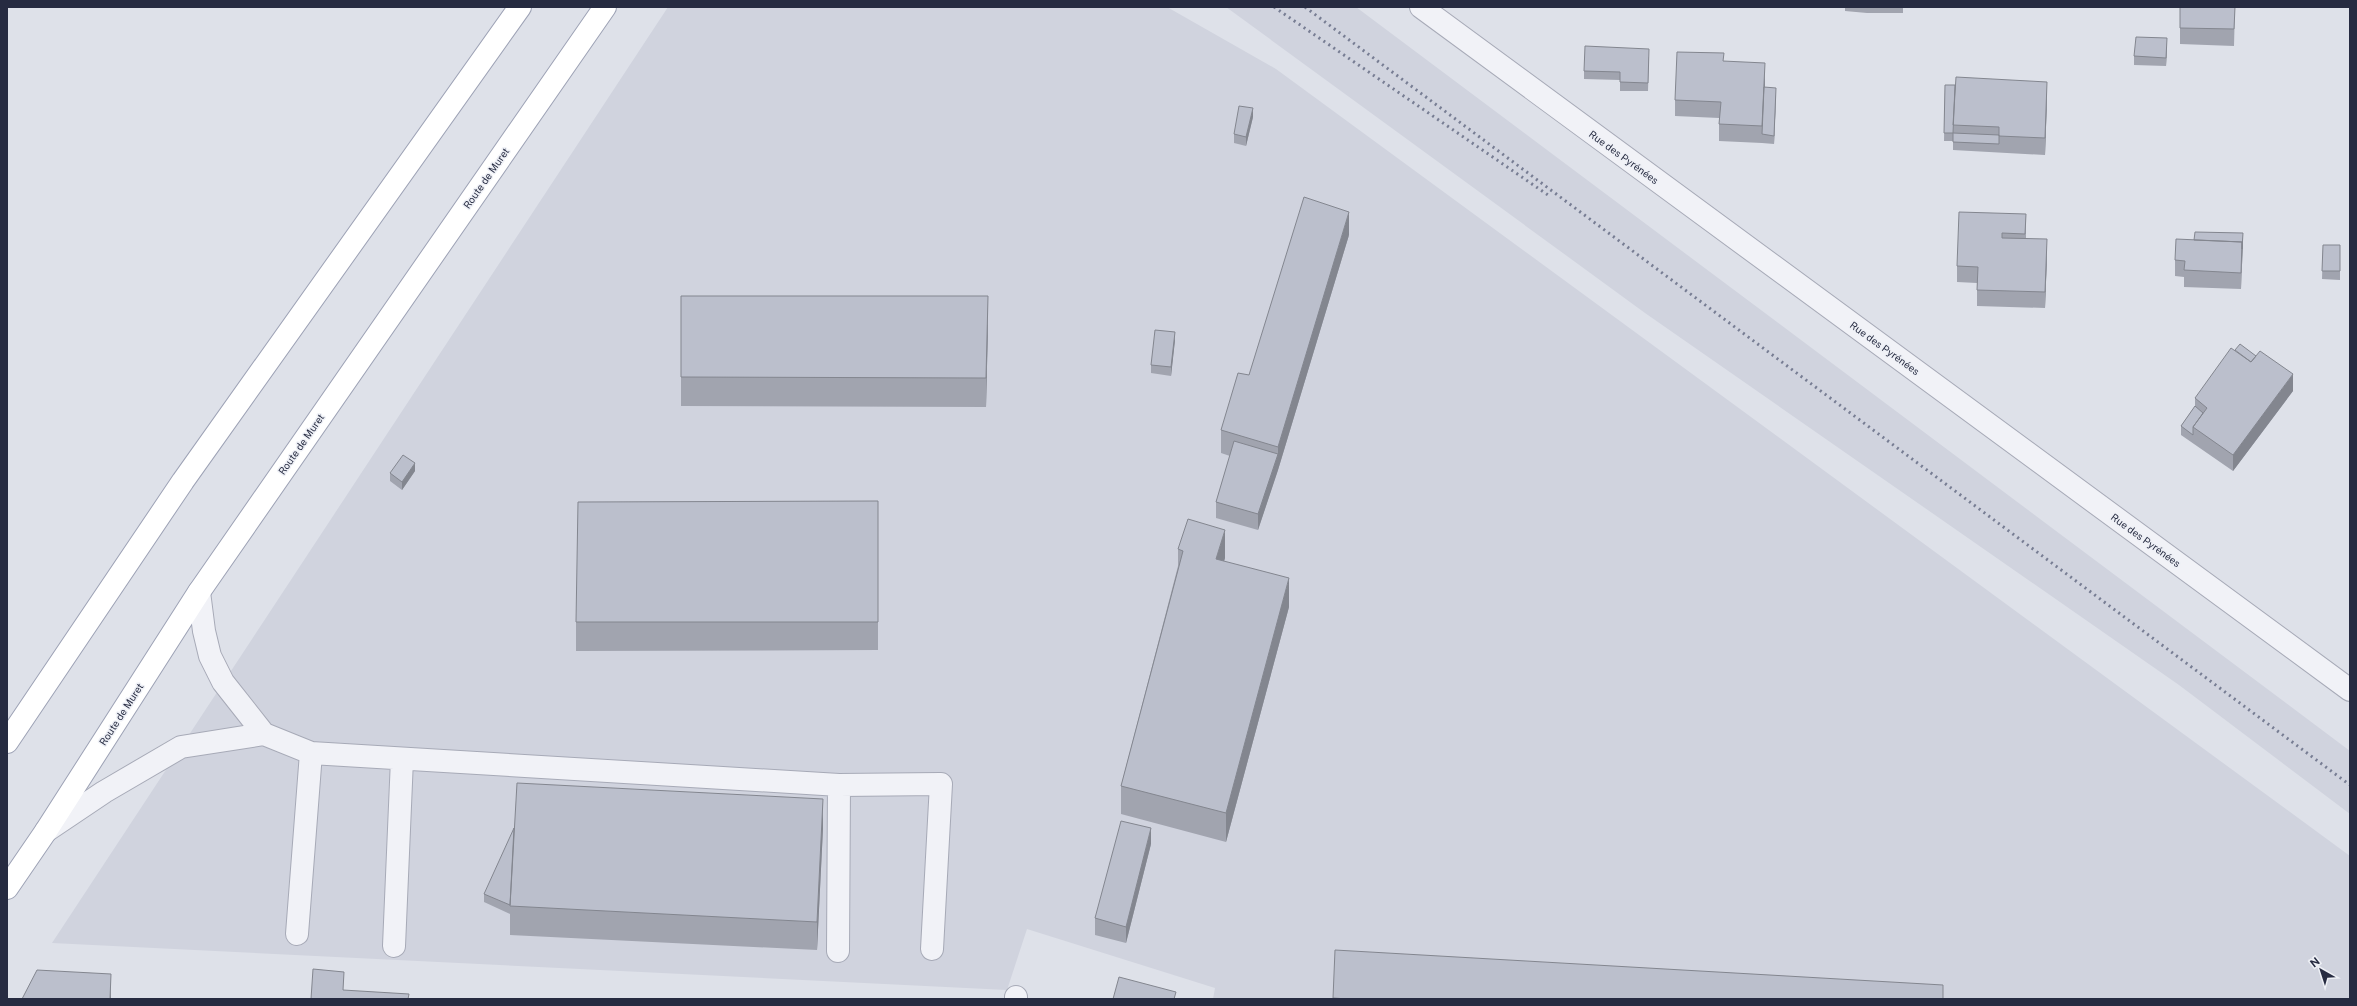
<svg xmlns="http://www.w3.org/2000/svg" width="2357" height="1006" viewBox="0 0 2357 1006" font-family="'Public Sans',sans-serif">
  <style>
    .built { fill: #d0d3de }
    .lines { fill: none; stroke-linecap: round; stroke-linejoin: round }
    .minor-casing { stroke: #a7aab7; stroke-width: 24 }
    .major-casing { stroke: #9da2b5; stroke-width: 24 }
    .minor { stroke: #f1f2f7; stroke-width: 22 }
    .major { stroke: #fff; stroke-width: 22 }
    .rail { stroke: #777d93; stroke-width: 3; stroke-dasharray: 2 4; stroke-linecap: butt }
    .wall { fill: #a1a4af }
    .shaded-wall { fill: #83868f }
    .building { fill: #bbbfcc; stroke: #83868f }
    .labels { text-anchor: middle; stroke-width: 3; stroke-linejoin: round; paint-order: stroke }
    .street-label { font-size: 10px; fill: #262b41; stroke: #eef0f6 }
  </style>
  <rect width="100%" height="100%" fill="#dee1e9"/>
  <!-- built -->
  <path class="built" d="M668,7H1167L1276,69L2350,856V999H1213L1215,988L1027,929L1007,990L52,943Z
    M1226,7H1356L2350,751V814L2179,685L1645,313Z"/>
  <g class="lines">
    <!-- minor casing -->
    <g class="minor-casing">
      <path id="minor" d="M1421,7L2350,690
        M199,592L204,631L210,656L223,682L264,734L311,753L839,785L941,784L932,949
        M46,831L104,792L181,747L264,734
        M297,934L311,753
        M394,946L402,759
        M838,951L839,785
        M1016,999V997"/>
    </g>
    <!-- major casing -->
    <g class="major-casing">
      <path id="major" d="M7,742L183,481L520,7
        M7,888L46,831L199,592L605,7"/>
    </g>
    <!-- minor -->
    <use href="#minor" class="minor"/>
    <!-- major -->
    <use href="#major" class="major"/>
    <!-- rail -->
    <path class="rail" d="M1274,7L1548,195
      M1305,7L2350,785"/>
  </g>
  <!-- wall -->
  <path class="wall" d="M1845,7H1903V13H1867L1845,11Z
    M1913,7H1933V8Z
    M2180,7H2235L2234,46L2180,44Z
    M2167,47L2166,66L2134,65V56Z
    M1649,57L1648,91H1620V80L1584,79V71Z
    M1724,61L1765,79V87L1776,96L1774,144L1762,143L1719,141V118L1675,116V100Z
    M1945,85L2047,99L2045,155L1953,150V141H1944Z
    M1253,117L1246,146L1234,143V134Z
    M2026,214V239L2047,256L2045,308L1977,306V283L1957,282V266Z
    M1349,235L1278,470L1258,530L1216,518V502L1230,456L1221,453V430L1249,375Z
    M2194,240L2243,241L2241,289L2184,287V277L2175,276V260Z
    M2323,245H2340V280L2322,279Z
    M681,296L988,325L986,407L681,406Z
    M1175,340L1171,376L1151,373V365Z
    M2293,391L2233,471L2181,435V426L2195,406V398Z
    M415,471L402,490L390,481V473Z
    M878,501V650L576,651V622Z
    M1178,549L1225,558L1224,561L1289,607L1226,842L1121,814V786L1178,566Z
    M823,828L817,950L510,935V914L484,902V894Z
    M1151,844L1126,943L1095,935V918Z"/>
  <!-- shaded-wall -->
  <path class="shaded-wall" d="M2167,38V47L2166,66V58Z
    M1765,63V79L1762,134V126Z
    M2047,82V99L2045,155V138Z
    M1776,88V96L1774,144V136Z
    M1253,108V117L1246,146V137Z
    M1349,212V235L1278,470L1258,530V514L1278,454V447Z
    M2243,233V241L2241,289L2242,242Z
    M2047,239V256L2045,308V292Z
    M988,296V325L986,407V378Z
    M1175,332V340L1171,376V367Z
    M2293,374V391L2233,471V455Z
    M415,463V471L402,490V482Z
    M1225,530V558L1216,588V559Z
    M8,563V579L7,581V565Z
    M1289,578V607L1226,842V813Z
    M823,799V828L817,950V922Z
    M1151,828V844L1126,943V927Z
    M111,974V999H110Z"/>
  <!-- building -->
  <path class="building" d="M2180,7H2235L2234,29L2180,28Z
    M2136,37L2167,38L2166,58L2134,56Z
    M1585,46L1649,49L1648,83L1620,82V72L1584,71Z
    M1677,52L1724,53L1723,61L1765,63L1762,126L1719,124L1721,102L1675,100Z
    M1956,77L2047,82L2045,138L1999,136V127L1953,125Z
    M1945,85H1955L1953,133H1944Z
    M1764,87L1776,88L1774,136L1762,134Z
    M1239,106L1253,108L1246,137L1234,134Z
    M1953,133L1999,135V144L1953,142Z
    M1304,197L1349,212L1278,447L1221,430L1238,373L1249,375Z
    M1959,212L2026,214L2025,234L2002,233V238L2047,239L2045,292L1977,290L1978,267L1957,266Z
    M2195,232L2243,233L2242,249V242L2194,240Z
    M2176,239L2242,242L2241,273L2184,270L2185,261L2175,260Z
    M2323,245H2340V271H2322Z
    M681,296H988L986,378L681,377Z
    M1155,330L1175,332L1171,367L1151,365Z
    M2240,344L2256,356L2251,362L2235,350Z
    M2231,348L2251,362L2260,351L2293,374L2233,455L2193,427L2207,408L2195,398Z
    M2195,406L2203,413L2193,427V435L2181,426Z
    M1234,441L1278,454L1258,514L1216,502Z
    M403,455L415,463L402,482L390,473Z
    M878,501V622H576L578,502Z
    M1188,519L1225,530L1216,559L1289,578L1226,813L1121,786L1183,551L1178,549Z
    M517,783L823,799L817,922L510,906Z
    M1121,821L1151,828L1126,927L1095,918Z
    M514,828L510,905L484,894Z
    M1335,950L1943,985V999H1348L1333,998Z
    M313,969L344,972L343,990L409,994L408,999H311Z
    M37,970L111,974L110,999H22Z
    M1119,977L1176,992L1174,999H1113Z"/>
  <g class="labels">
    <!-- street labels -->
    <g class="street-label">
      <text transform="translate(1624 157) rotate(36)" y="4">Rue des Pyrénées</text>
      <text transform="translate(486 178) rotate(-55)" y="4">Route de Muret</text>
      <text transform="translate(1885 348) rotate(36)" y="4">Rue des Pyrénées</text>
      <text transform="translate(301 444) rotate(-55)" y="4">Route de Muret</text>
      <text transform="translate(2146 540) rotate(36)" y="4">Rue des Pyrénées</text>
      <text transform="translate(121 714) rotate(-57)" y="4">Route de Muret</text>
    </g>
  </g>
  <!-- border -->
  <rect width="2357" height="1006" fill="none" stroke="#262b41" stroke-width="16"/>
  <!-- north arrow -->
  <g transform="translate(2321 970) rotate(321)" stroke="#eef0f6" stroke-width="3" paint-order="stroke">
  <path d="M0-3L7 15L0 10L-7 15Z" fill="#262b41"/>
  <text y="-6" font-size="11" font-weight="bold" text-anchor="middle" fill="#262b41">N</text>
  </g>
</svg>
